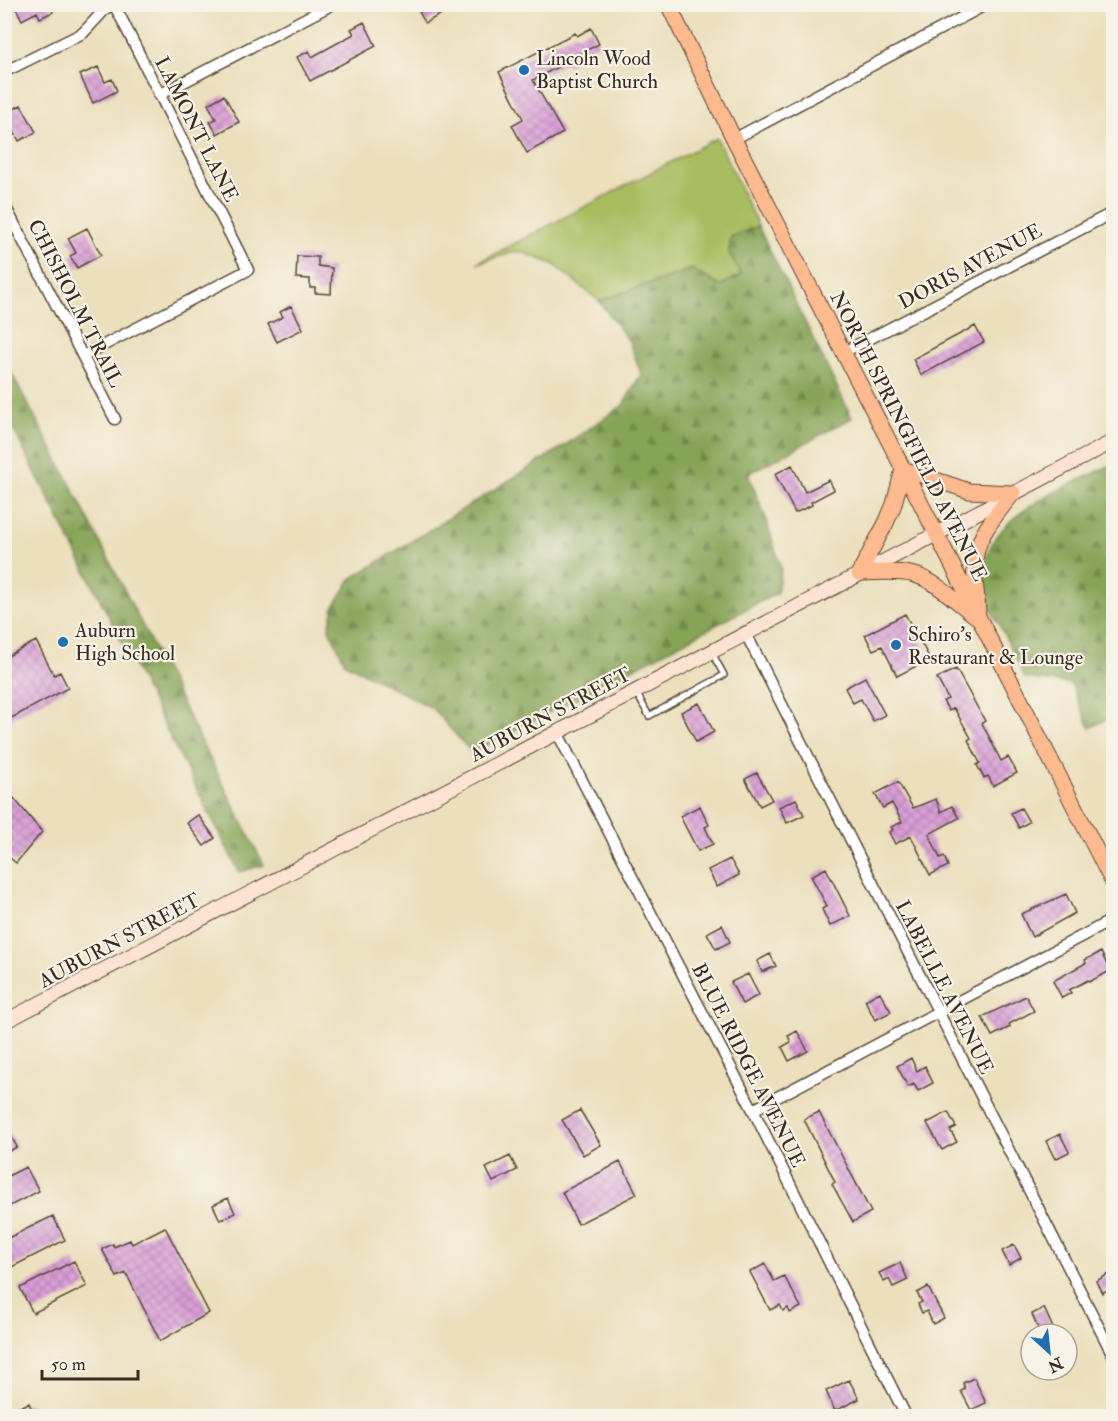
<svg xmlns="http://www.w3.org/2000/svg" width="1118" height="1421" viewBox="0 0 1118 1421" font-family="'IM FELL Double Pica',serif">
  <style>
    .grass { fill: #a9bd61; stroke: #727440; stroke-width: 1.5 }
    .forest { fill: url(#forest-firs); stroke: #60673a; stroke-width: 1.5 }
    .building { fill: url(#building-cross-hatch) }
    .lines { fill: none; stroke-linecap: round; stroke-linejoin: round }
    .lane-casing { stroke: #554536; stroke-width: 8 }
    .street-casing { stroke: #554536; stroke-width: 13 }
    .secondary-casing { stroke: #554536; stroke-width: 16 }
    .primary-casing { stroke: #554536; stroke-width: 17 }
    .lane { stroke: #fff; stroke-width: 5 }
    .street { stroke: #fff; stroke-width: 10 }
    .secondary { stroke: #fee3d2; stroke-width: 14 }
    .primary { stroke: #fcba8e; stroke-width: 15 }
    .poi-dot { fill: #1f6fb2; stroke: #f7f3e8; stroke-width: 2 }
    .labels { text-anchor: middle; stroke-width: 4.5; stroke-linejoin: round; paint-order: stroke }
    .poi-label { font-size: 20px; fill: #3b2a1e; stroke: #f7f3e8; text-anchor: start }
    .street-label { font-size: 20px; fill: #3b2a1e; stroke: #f7f3e8 }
  </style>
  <defs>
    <pattern id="forest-firs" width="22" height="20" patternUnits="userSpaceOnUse" patternTransform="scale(1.5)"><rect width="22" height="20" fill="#86a457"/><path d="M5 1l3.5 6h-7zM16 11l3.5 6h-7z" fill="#6f8647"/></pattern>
    <pattern id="building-cross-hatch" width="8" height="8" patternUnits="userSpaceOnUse" patternTransform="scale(1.5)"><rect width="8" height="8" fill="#da9fd8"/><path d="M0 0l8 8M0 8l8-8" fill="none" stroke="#b282af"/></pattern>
  </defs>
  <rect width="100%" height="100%" fill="#f7f3e8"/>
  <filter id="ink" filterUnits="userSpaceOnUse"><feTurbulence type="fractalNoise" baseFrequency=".0167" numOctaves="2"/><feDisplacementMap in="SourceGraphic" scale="12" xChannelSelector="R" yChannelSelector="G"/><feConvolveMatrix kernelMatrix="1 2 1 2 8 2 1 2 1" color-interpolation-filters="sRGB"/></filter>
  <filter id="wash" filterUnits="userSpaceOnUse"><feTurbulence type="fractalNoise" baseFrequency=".008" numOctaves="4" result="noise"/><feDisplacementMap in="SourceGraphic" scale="24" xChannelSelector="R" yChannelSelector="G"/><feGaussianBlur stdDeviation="1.35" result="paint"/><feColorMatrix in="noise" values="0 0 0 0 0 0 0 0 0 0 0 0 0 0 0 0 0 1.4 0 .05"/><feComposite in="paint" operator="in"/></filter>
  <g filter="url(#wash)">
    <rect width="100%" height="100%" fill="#ebdfbc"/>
    <!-- grass -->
    <path class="grass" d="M717,138L758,226L731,237L729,252L741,275L719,286L691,269L599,301L553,264L519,251L477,263Z"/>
    <!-- forest -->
    <path class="forest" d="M758,226L852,418L748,474L765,516L781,569L777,593L472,753L432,708L345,663L329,629L334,606L351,579L561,448L623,405L641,374L629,341L599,301L692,269L720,286L741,275L729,252L731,237Z
      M5,361L69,481L264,865L239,872L5,413Z
      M1113,464V716L1090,728L1071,684L1025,678C1016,660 1008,642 999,624C995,617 989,608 987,600C963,522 1059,491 1113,464Z"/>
    <g id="blocks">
      <!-- building -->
      <path class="building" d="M14,4H52L50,6L53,12L40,18L37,12L22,20Z
        M415,4H460L425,23Z
        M364,22L376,46L310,81L297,57L309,51L312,57L354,34L351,29Z
        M591,28L599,44L585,51L587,55L567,65L565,63L533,80L563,133L527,153L512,125L523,119L499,72L575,33L577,36Z
        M98,67L105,82L112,79L117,91L93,103L80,75Z
        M224,95L239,122L217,134L210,122L216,119L208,104Z
        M21,105L36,132L19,141L11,126L4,129V114Z
        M87,228L101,255L77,268L70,256L76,253L68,238Z
        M297,256L318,257V266L332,268L331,294L315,293V288H310V279L296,278Z
        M291,306L303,329L277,342L268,324L283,317L280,312Z
        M975,326L984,342L921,375L913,359Z
        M792,465L805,492L829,480L834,490L811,502L812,505L795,513L775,474Z
        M905,614L930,659L897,676L882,646L873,650L865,635Z
        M36,641L54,675L60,672L68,688L4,722V658Z
        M956,669L985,721L982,723L1001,761L1008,757L1017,773L993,786L988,776L984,778L977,765L980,763L968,740L971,738L954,708L949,711L943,701L948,699L937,678Z
        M865,677L885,715L873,721L861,699L853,703L845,688Z
        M699,703L714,732L696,742L681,712Z
        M757,773L772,800L760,806L745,779Z
        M898,782L913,808L936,799L941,812L952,806L959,818L929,834L940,858L944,856L948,866L930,875L911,836L895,844L889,832L893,830L891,827L902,822L892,803L883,808L875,794Z
        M12,796L42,832L16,863L4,853V800Z
        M796,799L804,815L787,823L779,807Z
        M700,806L709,825L705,827L713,844L698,851L680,816Z
        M1021,808L1029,822L1019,828L1011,813Z
        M198,815L215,838L204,846L187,823Z
        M730,859L739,875L717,887L708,870Z
        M826,868L850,916L830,926L822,909L827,906L811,876Z
        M1066,894L1075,913L1032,937L1021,914Z
        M722,925L730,942L716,949L707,933Z
        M1101,952L1110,971L1089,982L1088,980L1069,990L1071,993L1062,998L1053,981L1086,963L1085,960Z
        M770,954L776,966L762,972L757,961Z
        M748,974L759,995L742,1004L731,982Z
        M880,992L891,1012L875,1020L865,1000Z
        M1026,996L1034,1011L1009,1024L1010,1027L992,1036L982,1017Z
        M797,1031L808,1051L789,1061L782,1047L791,1042L788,1036Z
        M911,1058L917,1071L925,1066L933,1083L918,1091L914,1084L908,1087L897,1066Z
        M580,1110L601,1145L583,1155L562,1120Z
        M819,1112L871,1212L853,1222L832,1184L835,1182L804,1119Z
        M948,1112L956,1127L950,1130L957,1142L942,1150L927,1123Z
        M4,1123L17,1147L4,1154Z
        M1060,1134L1069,1152L1055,1159L1046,1141Z
        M510,1156L517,1170L493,1182L486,1168Z
        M620,1162L637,1194L578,1224L562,1192Z
        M26,1167L39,1191L4,1209V1178Z
        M228,1198L235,1213L220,1220L213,1205Z
        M53,1216L65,1240L4,1271V1240Z
        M165,1227L209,1313L160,1341L126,1273L117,1277L102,1249L113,1244L114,1247L130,1240L132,1244Z
        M1014,1245L1021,1258L1009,1265L1002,1251Z
        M74,1261L87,1286L33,1313L20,1288Z
        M900,1263L908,1280L893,1287L889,1279L884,1282L879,1273Z
        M765,1264L774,1281L784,1276L801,1307L790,1313L788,1308L783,1311L780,1305L770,1310L750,1272Z
        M1109,1274L1113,1287L1102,1293L1096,1281Z
        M928,1287L944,1318L933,1324L927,1311L922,1313L918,1304L922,1302L917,1293Z
        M1044,1308L1053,1328L1040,1333L1032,1314Z
        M974,1378L986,1403L971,1410L961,1391L965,1389L963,1383Z
        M849,1380L859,1399L835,1411L826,1391Z
        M29,1403L35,1416H4V1414Z"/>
    </g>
  </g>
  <g filter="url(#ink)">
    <use href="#blocks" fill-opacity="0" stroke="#554536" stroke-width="1.5"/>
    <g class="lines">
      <!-- lane casing -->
      <g class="lane-casing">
        <path id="lane" d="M636,692L649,716L724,675L712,653"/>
      </g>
      <!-- street casing -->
      <g class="street-casing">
        <path id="street" d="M4,72L83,33L110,4
          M159,95L333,4
          M734,139L987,4
          M4,204L115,419
          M842,353L1114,212
          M83,356L248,270L114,4
          M745,632L1114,1357
          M557,732L753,1110L906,1416
          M753,1110L1114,919"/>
      </g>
      <!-- secondary casing -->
      <g class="secondary-casing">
        <path id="secondary" d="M4,1022L1114,441"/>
      </g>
      <!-- primary casing -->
      <g class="primary-casing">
        <path id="primary" d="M668,4L734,139L936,533L1114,885
          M859,573L886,523L894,504L903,469L969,491L1013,493
          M859,573C877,573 897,570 915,575C935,580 960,605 977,617
          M978,610C977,592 972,571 976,554C981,530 999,512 1013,493"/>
      </g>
      <!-- lane -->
      <use href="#lane" class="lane"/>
      <!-- street -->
      <use href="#street" class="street"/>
      <!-- secondary -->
      <use href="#secondary" class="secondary"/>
      <!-- primary -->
      <use href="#primary" class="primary"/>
    </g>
  </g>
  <!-- markers -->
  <g class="poi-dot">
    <circle cx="524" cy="70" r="6"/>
    <circle cx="63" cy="642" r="6"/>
    <circle cx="896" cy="645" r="6"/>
  </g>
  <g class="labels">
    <!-- poi labels -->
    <g class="poi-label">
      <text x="536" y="65">Lincoln Wood<tspan x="536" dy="23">Baptist Church</tspan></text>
      <text x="75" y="637">Auburn<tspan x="75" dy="23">High School</tspan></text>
      <text x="908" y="641">Schiro's<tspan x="908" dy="23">Restaurant &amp; Lounge</tspan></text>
    </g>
    <!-- street labels -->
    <g class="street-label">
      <text transform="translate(197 129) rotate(63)" y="7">LAMONT LANE</text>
      <text transform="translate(970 266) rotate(-28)" y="7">DORIS AVENUE</text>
      <text transform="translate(76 303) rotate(63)" y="7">CHISHOLM TRAIL</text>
      <text transform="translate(909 436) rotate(63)" y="7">NORTH SPRINGFIELD AVENUE</text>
      <text transform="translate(550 714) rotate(-28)" y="7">AUBURN STREET</text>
      <text transform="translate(119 940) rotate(-28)" y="7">AUBURN STREET</text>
      <text transform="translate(945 987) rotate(63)" y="7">LABELLE AVENUE</text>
      <text transform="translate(749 1065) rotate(63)" y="7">BLUE RIDGE AVENUE</text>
    </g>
  </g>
  <!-- margin -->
  <rect width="1118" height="1421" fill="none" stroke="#f7f3e8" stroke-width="24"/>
  <!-- north arrow -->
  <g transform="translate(1049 1352) rotate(153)"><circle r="28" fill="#f7f3e8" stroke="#aca397" stroke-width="1.5"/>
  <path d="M0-4.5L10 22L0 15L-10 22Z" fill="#1f6fb2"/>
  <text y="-9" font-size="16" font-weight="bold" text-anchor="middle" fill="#3b2a1e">N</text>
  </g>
  <!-- scale -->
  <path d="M42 1370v9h96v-9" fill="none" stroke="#3b2a1e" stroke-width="3"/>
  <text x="51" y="1370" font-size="18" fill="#3b2a1e" stroke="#f7f3e8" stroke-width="4.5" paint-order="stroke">50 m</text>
</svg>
